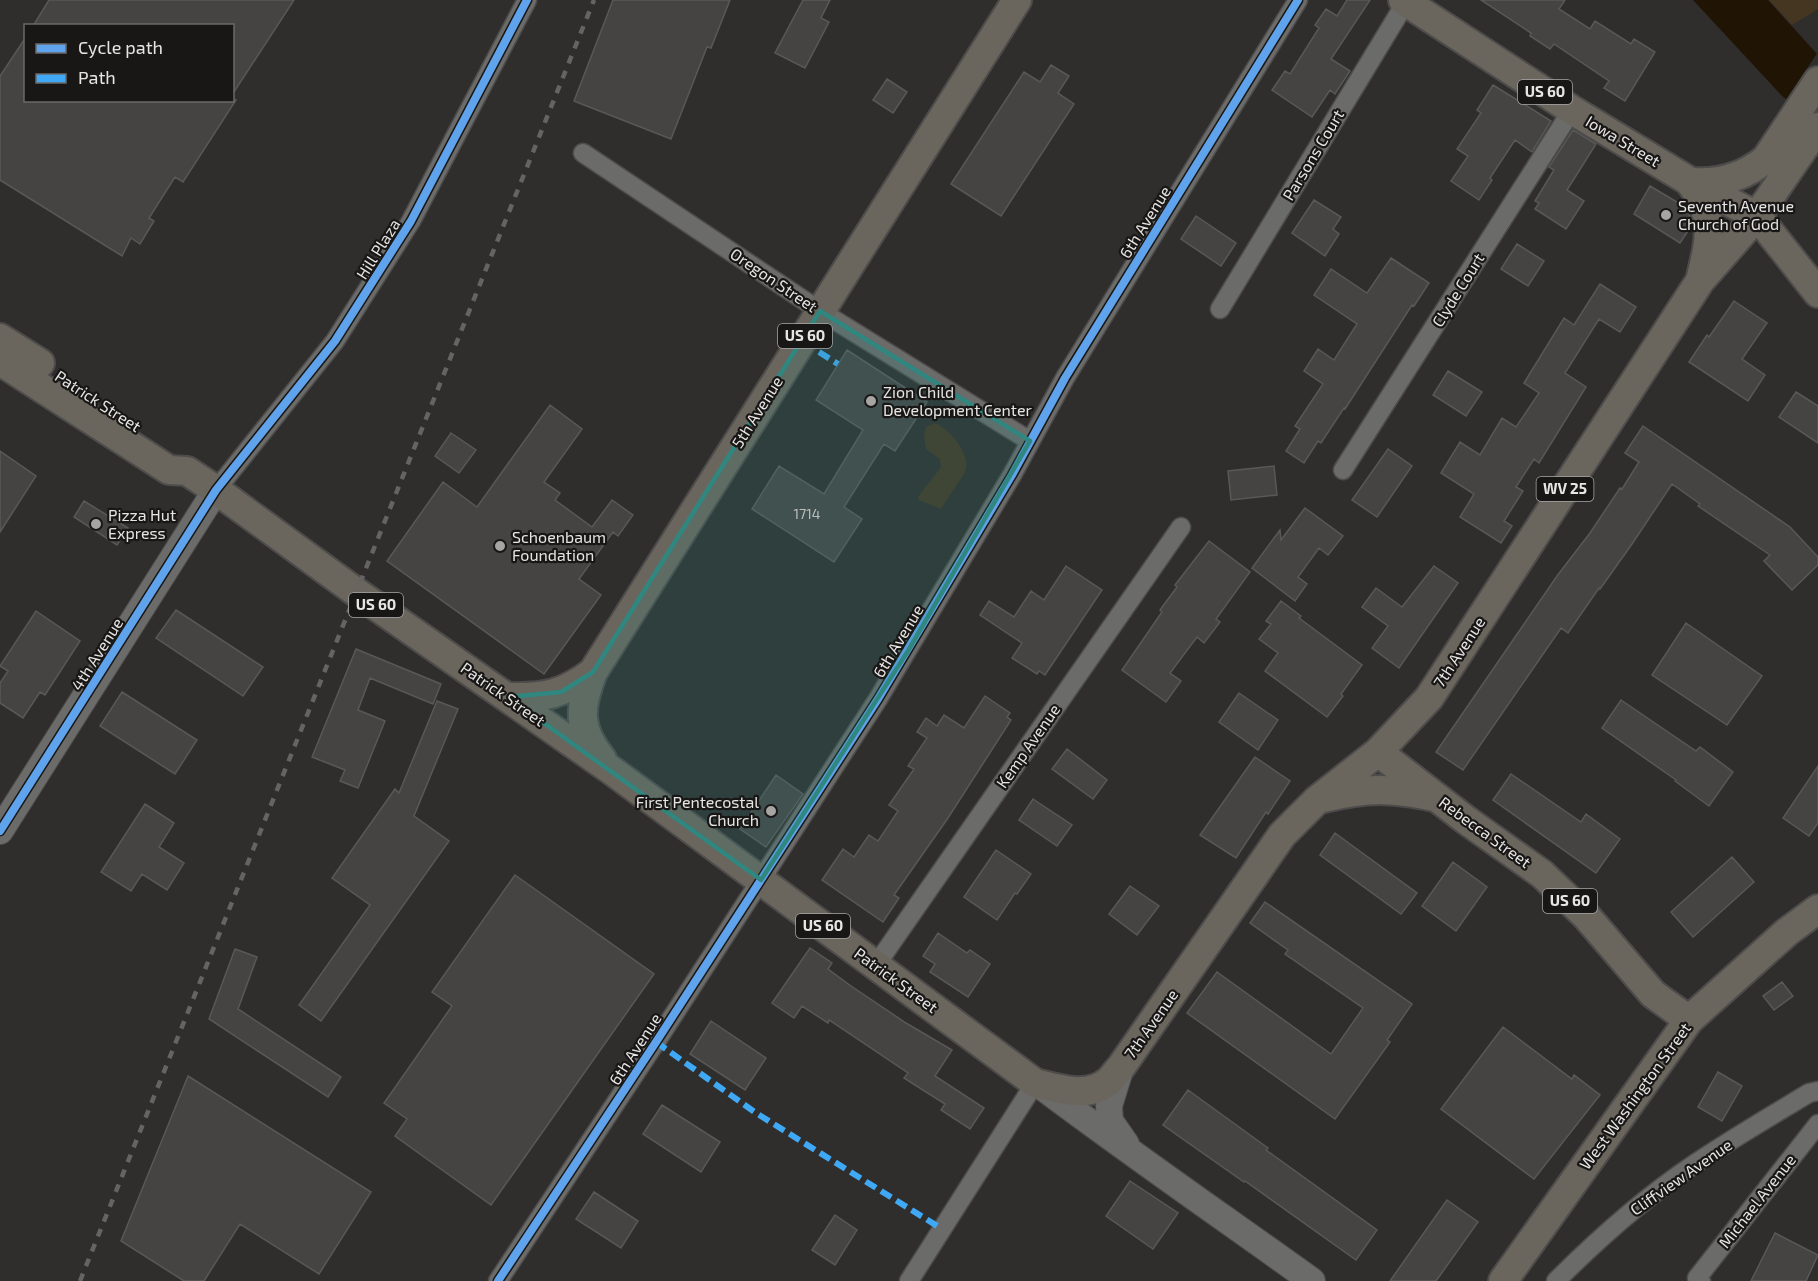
<svg xmlns="http://www.w3.org/2000/svg" width="1818" height="1281" viewBox="0 0 1818 1281" font-family="'Exo 2',sans-serif">
  <style>
    .green { fill: #453622 }
    .water { fill: #201404 }
    .pier { fill: #2f2e2d }
    .building { fill: #454443; stroke: #595858; stroke-width: 1.5 }
    .lines { fill: none; stroke-linecap: round; stroke-linejoin: round }
    .street-casing { stroke: #4d4c4b; stroke-width: 21 }
    .secondary-casing { stroke: #4d4c4b; stroke-width: 28 }
    .primary-casing { stroke: #4d4c4b; stroke-width: 32 }
    .street { stroke: #6b6b6a; stroke-width: 18 }
    .secondary { stroke: #6b6b6a; stroke-width: 26 }
    .primary { stroke: #6b665d; stroke-width: 28 }
    .rail { stroke: #656463; stroke-width: 4.5; stroke-dasharray: 8 8; stroke-linecap: butt }
    .quiet { stroke: #3fa9f5; stroke-width: 6; stroke-dasharray: 12 6; stroke-linecap: butt }
    .cycleway-casing { stroke: #181716; stroke-width: 11 }
    .cycleway { stroke: #60a3ed; stroke-width: 8 }
    .marked { fill: #2f8780; fill-opacity: 0.2; stroke: #2f8780; stroke-width: 4.5; stroke-linejoin: round }
    .poi-dot { fill: #a6a5a4; stroke: #181716; stroke-width: 2 }
    .labels { text-anchor: middle; stroke-width: 4.5; stroke-linejoin: round; paint-order: stroke }
    .number-label { font-size: 14px; fill: #bebdbc }
    .shield { fill: #181716; stroke: #a8a7a6; stroke-width: 1.5 }
    .shield-label { font-size: 15px; font-weight: bold; fill: #e6e5e4 }
    .street-label { font-size: 16px; fill: #e6e5e4; stroke: #181716 }
    .poi-label { font-size: 16px; fill: #e6e5e4; stroke: #181716; text-anchor: start }
  </style>
  <rect width="100%" height="100%" fill="#2f2e2d"/>
  <!-- green -->
  <path class="green" d="M1769,0H1818V9L1792,25Z
    M935,423C951,431 971,453 965,472L941,509L919,500L918,497L941,467L940,459L926,449L924,436L926,427Z"/>
  <!-- water -->
  <path class="water" d="M1693,0H1768L1818,55V117L1783,97Z"/>
  <!-- pier -->
  <path class="pier" d="M1818,52V120L1785,101Z"/>
  <!-- building -->
  <path class="building" d="M49,0H294L232,95V26H33Z
    M613,0H730L711,48L707,47L671,139L574,101Z
    M803,0H830L821,18L829,22L805,68L775,53Z
    M1347,0H1370L1331,59L1350,71L1335,94L1330,90L1312,117L1272,90L1285,71L1290,74L1319,28L1315,25L1326,9L1337,16Z
    M1481,0H1565L1559,9L1590,29L1595,21L1631,44L1634,39L1655,52L1625,101L1604,88L1609,81L1554,44L1550,49L1530,36L1531,33Z
    M26,37V100H236L183,182L175,177L149,218L154,221L140,244L131,238L122,256L0,180V76Z
    M1051,65L1069,76L1058,93L1074,104L1001,216L951,184L1024,72L1040,82Z
    M887,79L907,92L893,113L873,100Z
    M1493,85L1551,121L1532,152L1515,140L1490,178L1492,180L1479,200L1451,181L1468,156L1457,149L1481,113L1477,110Z
    M1573,130L1596,144L1567,190L1584,201L1566,229L1535,209L1539,203L1535,201L1554,170L1549,167Z
    M1650,186L1687,208L1692,225L1680,243L1634,214Z
    M1314,200L1341,217L1333,229L1339,234L1325,256L1292,233Z
    M1196,216L1236,243L1221,266L1181,239Z
    M1517,244L1544,261L1528,286L1501,269Z
    M1391,258L1429,283L1414,306L1412,305L1345,409L1344,408L1321,443L1318,441L1304,463L1286,451L1300,429L1295,426L1323,384L1304,371L1318,349L1334,360L1357,324L1314,295L1331,269L1367,293Z
    M1600,284L1636,307L1620,332L1599,319L1565,373L1586,387L1539,463L1534,459L1516,487L1523,491L1504,521L1512,526L1501,543L1460,517L1474,494L1441,473L1460,442L1480,455L1502,418L1516,427L1539,393L1524,383L1564,318L1574,325Z
    M1734,301L1767,323L1742,359L1765,375L1748,401L1689,362L1707,335L1709,337Z
    M847,350L927,402L895,451L884,444L844,507L862,519L834,562L752,509L779,466L824,494L863,430L816,400Z
    M1448,371L1482,392L1466,416L1433,395Z
    M1796,392L1818,406V443L1779,417Z
    M550,405L582,429L544,482L560,493L555,500L592,527L612,500L633,515L618,536L613,532L579,579L601,595L544,674L387,561L443,482L477,507Z
    M1643,426L1790,527L1818,557V565L1792,590L1764,561L1770,555L1698,506L1700,504L1672,484L1632,544L1600,589L1599,588L1568,633L1561,628L1463,770L1436,752L1557,576L1590,533L1620,488L1622,489L1639,462L1625,453Z
    M451,433L476,450L459,473L435,456Z
    M1388,449L1412,466L1377,517L1352,500Z
    M0,451L36,476L0,532Z
    M1274,466L1277,495L1231,500L1228,471Z
    M84,501L128,528L117,545L74,517Z
    M1305,508L1343,536L1328,555L1319,548L1298,577L1307,584L1295,601L1252,568L1280,530L1281,540Z
    M1209,541L1250,572L1216,619L1220,622L1204,643L1197,637L1170,673L1181,681L1166,702L1122,670L1162,612L1160,610L1177,587L1175,585Z
    M1066,566L1102,590L1045,675L1039,671L1037,674L1012,658L1022,643L980,615L989,601L1014,617L1031,591L1044,600Z
    M1434,566L1458,583L1399,668L1372,648L1388,626L1362,607L1376,588L1402,607Z
    M1281,601L1301,616L1299,618L1362,665L1341,694L1343,696L1327,717L1265,671L1278,653L1259,639L1271,624L1266,621Z
    M176,610L263,667L243,696L156,638Z
    M36,611L80,641L45,695L40,692L23,718L0,703V683L8,671L0,666Z
    M1686,623L1762,676L1727,725L1652,675Z
    M356,649L441,684L433,704L370,678L358,710L385,721L358,788L340,781L345,770L312,757Z
    M122,692L197,740L175,774L100,726Z
    M1239,693L1278,720L1258,750L1219,722Z
    M985,696L1010,713L1007,717L1011,720L948,818L894,895L899,898L883,922L822,880L843,849L854,857L869,835L878,841L898,811L889,805L914,769L908,766L927,738L917,732L926,718L937,726L944,715L964,728Z
    M1621,700L1696,751L1700,747L1733,772L1709,806L1675,781L1676,780L1602,728Z
    M437,701L458,709L414,816L449,841L321,1021L299,1005L370,905L332,878L395,789L399,793Z
    M1067,749L1107,780L1093,799L1052,769Z
    M1255,757L1290,781L1268,814L1266,812L1236,858L1200,835Z
    M1818,766V823L1809,836L1783,818Z
    M1511,774L1581,822L1586,814L1620,839L1596,873L1493,800Z
    M776,775L803,794L766,847L740,829Z
    M1033,799L1072,825L1057,846L1019,820Z
    M145,804L174,823L159,847L184,863L167,890L142,874L131,891L101,872Z
    M1335,833L1417,893L1401,914L1320,855Z
    M996,850L1031,874L1017,894L1015,893L997,920L964,897Z
    M1732,857L1754,882L1693,937L1671,912Z
    M1453,862L1487,887L1456,931L1422,906Z
    M515,875L654,974L491,1205L395,1136L407,1119L384,1103L452,1006L432,992Z
    M1130,886L1159,906L1137,935L1109,914Z
    M1265,902L1412,1004L1387,1040L1390,1042L1335,1119L1187,1013L1217,972L1331,1054L1363,1008L1285,954L1288,950L1250,923Z
    M938,933L967,953L970,950L990,964L968,997L930,972L935,964L923,956Z
    M810,948L832,963L828,969L851,986L906,1023L952,1050L935,1076L984,1108L970,1129L941,1110L945,1104L904,1078L908,1073L829,1020L828,1023L802,1006L794,1018L772,1003Z
    M235,949L257,957L238,1009L341,1077L328,1097L209,1019Z
    M1782,982L1793,996L1774,1010L1763,996Z
    M711,1021L766,1058L745,1090L690,1054Z
    M1503,1027L1572,1079L1574,1075L1600,1095L1534,1179L1441,1109Z
    M1718,1072L1742,1086L1722,1121L1698,1107Z
    M188,1076L371,1192L319,1274L240,1224L204,1281H184L121,1241Z
    M1188,1090L1268,1148L1266,1150L1377,1230L1356,1260L1245,1181L1244,1182L1163,1125Z
    M662,1105L720,1142L701,1172L643,1134Z
    M1130,1181L1178,1213L1153,1249L1106,1216Z
    M594,1192L638,1221L621,1248L576,1219Z
    M1447,1200L1478,1222L1436,1281H1390Z
    M835,1215L857,1230L835,1265L812,1250Z
    M1775,1233L1818,1255L1806,1281H1751Z"/>
  <g class="lines">
    <!-- street casing -->
    <g class="street-casing">
      <path id="street" d="M583,153L820,311L1030,441
        M1220,309L1406,2
        M1343,470L1572,110
        M216,490L335,341L411,221L527,0
        M876,965L1181,527
        M498,1281L656,1042L878,699L1012,475L1065,378L1298,0
        M909,1281L1035,1083
        M1556,1281C1599,1238 1645,1197 1696,1163C1733,1138 1771,1116 1809,1093L1818,1091
        M1701,1281L1697,1278L1818,1124"/>
    </g>
    <!-- secondary casing -->
    <g class="secondary-casing">
      <path id="secondary" d="M0,831L216,490
        M1121,1067L1109,1106L1110,1121L1126,1144
        M1037,1083C1127,1151 1220,1215 1312,1281"/>
    </g>
    <!-- primary casing -->
    <g class="primary-casing">
      <path id="primary" d="M1403,0L1572,110L1689,181L1757,216L1818,293
        M1689,181C1717,218 1710,239 1700,281
        M1692,182C1719,184 1744,177 1766,159L1818,81
        M0,338L40,363
        M0,361L169,470L187,471L216,490L356,592L611,770L1035,1083C1059,1089 1088,1099 1109,1081C1113,1077 1117,1071 1121,1067L1282,835L1317,800L1378,752L1429,698L1700,281L1757,216L1818,127
        M508,697C545,698 562,695 593,672
        M1378,752L1466,820L1542,874L1587,917L1653,994L1689,1020
        M602,759C577,728 579,708 593,672L1017,0
        M1324,798C1368,787 1391,788 1435,797
        M1503,1281L1689,1020L1787,932L1818,909"/>
    </g>
    <!-- street -->
    <use href="#street" class="street"/>
    <!-- secondary -->
    <use href="#secondary" class="secondary"/>
    <!-- primary -->
    <use href="#primary" class="primary"/>
    <!-- rail -->
    <path class="rail" d="M80,1281L594,0"/>
    <!-- quiet -->
    <path class="quiet" d="M819,352L838,364
      M656,1042L756,1113L942,1229"/>
    <!-- cycleway casing -->
    <g class="cycleway-casing">
      <path id="cycleway" d="M0,831L216,490L335,341L411,221L527,0
        M498,1281L656,1042L878,699L1012,475L1065,378L1298,0"/>
    </g>
    <!-- cycleway -->
    <use href="#cycleway" class="cycleway"/>
  </g>
  <!-- marked area -->
  <path class="marked" d="M820,311L1030,441L908,651L761,880L508,697L561,692L593,672Z"/>
  <!-- markers -->
  <g class="poi-dot">
    <circle cx="1666" cy="215" r="6"/>
    <circle cx="871" cy="401" r="6"/>
    <circle cx="96" cy="524" r="6"/>
    <circle cx="500" cy="546" r="6"/>
    <circle cx="771" cy="811" r="6"/>
  </g>
  <g class="labels">
    <!-- number labels -->
    <g class="number-label">
      <text x="807" y="519">1714</text>
    </g>
    <!-- shield labels -->
    <g class="shield">
      <rect x="1518" y="80" width="54" height="24" rx="4.5"/>
      <rect x="778" y="324" width="54" height="24" rx="4.5"/>
      <rect x="1536.5" y="477" width="57" height="24" rx="4.5"/>
      <rect x="349" y="593" width="54" height="24" rx="4.5"/>
      <rect x="1543" y="889" width="54" height="24" rx="4.5"/>
      <rect x="796" y="914" width="54" height="24" rx="4.5"/>
    </g>
    <g class="shield-label">
      <text x="1545" y="97">US 60</text>
      <text x="805" y="341">US 60</text>
      <text x="1565" y="494">WV 25</text>
      <text x="376" y="610">US 60</text>
      <text x="1570" y="906">US 60</text>
      <text x="823" y="931">US 60</text>
    </g>
    <!-- street labels -->
    <g class="street-label">
      <text transform="translate(1623 141) rotate(31)" y="6">Iowa Street</text>
      <text transform="translate(1313 155) rotate(-59)" y="6">Parsons Court</text>
      <text transform="translate(1145 222) rotate(-58)" y="6">6th Avenue</text>
      <text transform="translate(378 249) rotate(-58)" y="6">Hill Plaza</text>
      <text transform="translate(774 280) rotate(34)" y="6">Oregon Street</text>
      <text transform="translate(1458 290) rotate(-58)" y="6">Clyde Court</text>
      <text transform="translate(98 401) rotate(33)" y="6">Patrick Street</text>
      <text transform="translate(757 412) rotate(-58)" y="6">5th Avenue</text>
      <text transform="translate(898 641) rotate(-59)" y="6">6th Avenue</text>
      <text transform="translate(1459 652) rotate(-57)" y="6">7th Avenue</text>
      <text transform="translate(97 654) rotate(-58)" y="6">4th Avenue</text>
      <text transform="translate(503 694) rotate(35)" y="6">Patrick Street</text>
      <text transform="translate(1028 746) rotate(-55)" y="6">Kemp Avenue</text>
      <text transform="translate(1485 832) rotate(36)" y="6">Rebecca Street</text>
      <text transform="translate(896 980) rotate(36)" y="6">Patrick Street</text>
      <text transform="translate(1151 1024) rotate(-55)" y="6">7th Avenue</text>
      <text transform="translate(635 1049) rotate(-57)" y="6">6th Avenue</text>
      <text transform="translate(1635 1096) rotate(-54)" y="6">West Washington Street</text>
      <text transform="translate(1681 1177) rotate(-35)" y="6">Cliffview Avenue</text>
      <text transform="translate(1757 1201) rotate(-52)" y="6">Michael Avenue</text>
    </g>
    <!-- poi labels -->
    <g class="poi-label">
      <text x="1678" y="212">Seventh Avenue<tspan x="1678" dy="18">Church of God</tspan></text>
      <text x="883" y="398">Zion Child<tspan x="883" dy="18">Development Center</tspan></text>
      <text x="108" y="521">Pizza Hut<tspan x="108" dy="18">Express</tspan></text>
      <text x="512" y="543">Schoenbaum<tspan x="512" dy="18">Foundation</tspan></text>
      <text x="759" y="808" text-anchor="end">First Pentecostal<tspan x="759" dy="18">Church</tspan></text>
    </g>
  </g>
  <!-- legend -->
  <rect x="24" y="24" width="210" height="78" fill="#181716" stroke="#6a6968" stroke-width="1.5"/>
  <rect x="36" y="44" width="30" height="9" fill="#60a3ed" stroke="#6a6968" stroke-width="1.5"/>
  <text x="78" y="54" font-size="18" fill="#e6e5e4">Cycle path</text>
  <rect x="36" y="74" width="30" height="9" fill="#3fa9f5" stroke="#6a6968" stroke-width="1.5"/>
  <text x="78" y="84" font-size="18" fill="#e6e5e4">Path</text>
</svg>
